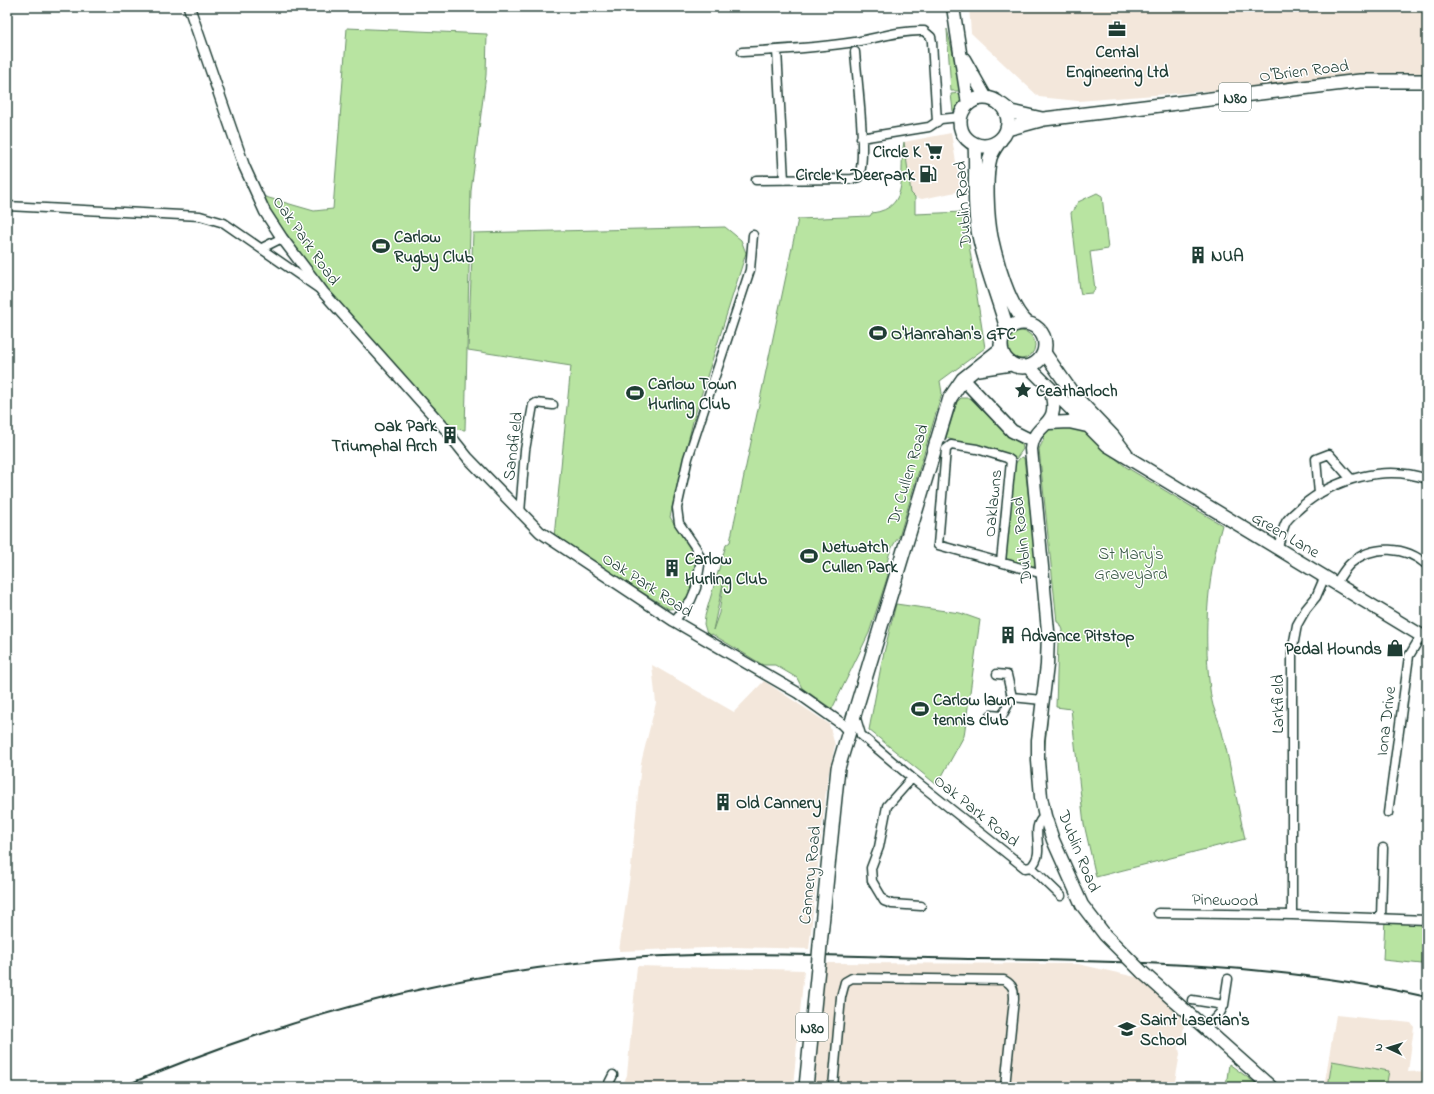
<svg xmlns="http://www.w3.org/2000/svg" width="1434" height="1094" viewBox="0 0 1434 1094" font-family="'Indie Flower',sans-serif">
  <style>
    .built { fill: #f3e7db }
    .green { fill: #b8e4a1; stroke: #6c906a; fill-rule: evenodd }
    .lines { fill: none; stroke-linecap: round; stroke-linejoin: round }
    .minor-casing { stroke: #1f3d34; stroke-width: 11 }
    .tertiary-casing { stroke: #1f3d34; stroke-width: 13 }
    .secondary-casing { stroke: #1f3d34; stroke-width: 15 }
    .primary-casing { stroke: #1f3d34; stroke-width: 16 }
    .minor { stroke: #fff; stroke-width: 8 }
    .tertiary { stroke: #fff; stroke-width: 10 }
    .secondary { stroke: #fff; stroke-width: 12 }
    .primary { stroke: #fff; stroke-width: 13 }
    .rail { stroke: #1f3d34; stroke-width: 2 }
    .secondary-bridge-casing { stroke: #1f3d34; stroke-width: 15; stroke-linecap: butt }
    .primary-bridge-casing { stroke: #1f3d34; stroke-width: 16; stroke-linecap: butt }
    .secondary-bridge { stroke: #fff; stroke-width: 12 }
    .primary-bridge { stroke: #fff; stroke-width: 13 }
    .labels { text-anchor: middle; stroke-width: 3; stroke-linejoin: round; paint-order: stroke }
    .shield { fill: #fff; stroke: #627771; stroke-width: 1 }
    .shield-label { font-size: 16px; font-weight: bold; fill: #1f3d34 }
    .poi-label { font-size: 17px; font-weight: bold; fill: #1f3d34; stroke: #fff; text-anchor: start }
    .street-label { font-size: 17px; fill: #1f3d34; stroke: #fff }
    .park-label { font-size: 17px; fill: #3e5e4a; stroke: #fff }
  </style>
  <rect width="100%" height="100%" fill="#fff"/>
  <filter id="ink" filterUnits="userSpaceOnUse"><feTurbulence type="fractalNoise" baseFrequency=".025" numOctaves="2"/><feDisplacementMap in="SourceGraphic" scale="8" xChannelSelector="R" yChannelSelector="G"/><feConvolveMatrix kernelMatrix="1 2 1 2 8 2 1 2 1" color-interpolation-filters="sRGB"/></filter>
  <g filter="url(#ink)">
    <!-- built -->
    <path class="built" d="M969,7H1427V74L1078,101L1039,97L971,33Z
      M951,133L961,191L922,199L915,197L911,193L904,142Z
      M652,665L734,712L764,681L829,724L835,745L827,782L809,949L736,947L619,951L631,868L641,763L656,703Z
      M825,963L1078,964L1140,978L1185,1019L1182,1039L1178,1042L1180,1054L1174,1087H813Z
      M637,966L804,970L793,1087H622L627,1075Z
      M1336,1015L1411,1023L1414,1027L1408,1072L1427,1071V1087H1324Z"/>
    <!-- green -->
    <path class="green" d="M347,28L487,34L486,75L471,191L465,430L453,429C388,357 308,281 262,196L314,211L333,209Z
      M947,29L962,91H951Z
      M960,93L962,94L961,105L956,111H953L951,94Z
      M904,142L911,193L915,197V214L964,212L985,348L940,381L942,393L899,537C891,546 884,563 888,575L869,633L832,709L802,688L797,678L775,665H763L712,634L710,635L707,634L704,624L705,616L726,545L730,542L798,219L870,216L872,213C912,208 898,170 904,142ZM724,579L719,613L713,630Z
      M1097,193L1102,196L1108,249L1090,252L1095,289L1092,293L1081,294L1080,290L1071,213L1078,202Z
      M725,227L741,240L746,253L693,421L670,517L697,560L690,592L679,608L669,609L554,537L571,366L468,350L473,233Z
      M1007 345a14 14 0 1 1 28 0a14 14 0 1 1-28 0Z
      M961,398H970L1008,436L1022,444L1023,449L1016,459L946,438L957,402Z
      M1054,424L1086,431L1098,444L1126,467L1222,525C1206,582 1203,639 1211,697C1213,709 1219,720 1222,732C1231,767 1237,803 1245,839L1096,877L1084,824L1071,709L1056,707L1058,641L1062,638L1063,630L1060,623L1057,622L1039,449L1044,439L1041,436L1048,428Z
      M1021,457L1024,458L1036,563L1032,568L1006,558L1005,555L1012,467Z
      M896,604L960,613L980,620L964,736L937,785L869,730L882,661Z
      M1052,668L1043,767L1042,746Z
      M1385,919L1427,922L1422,964L1383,960Z
      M1332,1061L1389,1071L1386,1087H1328Z
      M1229,1064L1261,1087H1222L1226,1086Z"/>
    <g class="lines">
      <!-- minor casing -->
      <g class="minor-casing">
        <path id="minor" d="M777,50L784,180
          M742,52C780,50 818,48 855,42C877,38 901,30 924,31L931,37L932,42L937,122
          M861,138L929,127L941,119L960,117
          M756,180L852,179L859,177C867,155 857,79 855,52
          M7,206L200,216L224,223L318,288
          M262,248L282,238
          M1319,494L1316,459L1329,454L1351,479
          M520,513L525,450L533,405L536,403L553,405
          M1277,548C1281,540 1282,530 1286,522C1289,517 1297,511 1301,507C1333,479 1385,464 1427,479
          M1001,562L1011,461L1007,458L977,449L951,445L946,449L938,545L1043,574
          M1336,583C1341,576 1345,568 1351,563C1373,544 1406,546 1427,565
          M674,621L691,600L696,588L701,559L696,548L679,523L677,508L688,458L750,270L753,235
          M1012,697L1042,700
          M855,715L861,735L912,778L1025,868L1031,867C1048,851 1027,829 1045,816
          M991,715L1002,716L1012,697L1007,675L997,674
          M912,778L887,806L879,847L871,868L872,881L884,901L892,904L921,906
          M1388,813L1409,656L1421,636
          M1031,867L1061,896
          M1158,913L1292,915L1427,920
          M1292,915V652L1297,625L1306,609L1316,597L1325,576
          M1381,918L1383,848
          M1192,1000L1224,1005L1220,1013L1205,1029
          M1224,1005L1228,979
          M607,1087L613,1075
          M833,1087L841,997L845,982L852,978L1004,980C1013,985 1014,989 1014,999L1005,1087"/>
      </g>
      <!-- tertiary casing -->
      <g class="tertiary-casing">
        <path id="tertiary" d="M189,7L244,166L265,212L282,238L323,292L449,433
          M452,438L468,458L540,532L674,621L798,693L842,724L849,731"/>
      </g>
      <!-- secondary casing -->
      <g class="secondary-casing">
        <path id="secondary" d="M953,7L968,104
          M964,59L986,98
          M1044,352L1074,395L1113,436L1126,453
          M1029,367L1107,445L1427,639
          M963,379L1012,431L1032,441
          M1050,389C1063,429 1034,420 1031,449L1048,631L1047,665L1038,740V761L1041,797L1045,816L1053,840L1082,905L1105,935L1125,955
          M1048,423L1069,422L1087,426
          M1142,972L1271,1087"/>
      </g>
      <!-- primary casing -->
      <g class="primary-casing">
        <path id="primary" d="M960 122a24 24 0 1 1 48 0a24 24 0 1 1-48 0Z
          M1002,105L1011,112L1042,119
          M1007,129L1044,119L1360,81H1427
          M1001,139C997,145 992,151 990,158C985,176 987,217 991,237C996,260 1009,308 1027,323
          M975,144C977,172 973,202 978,230C984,264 998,296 1007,329
          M1001 345a22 22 0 1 1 44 0a22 22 0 1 1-44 0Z
          M978,369L1011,364
          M820,945L838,768L950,398L963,379L1001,349
          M806,1087L818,968"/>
      </g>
      <!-- minor -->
      <use href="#minor" class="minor"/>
      <!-- tertiary -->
      <use href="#tertiary" class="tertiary"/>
      <!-- secondary -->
      <use href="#secondary" class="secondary"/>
      <!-- primary -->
      <use href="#primary" class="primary"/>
      <!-- rail -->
      <path class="rail" d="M122,1087C283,1018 454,971 630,958C745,950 861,957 976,959C1128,961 1279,963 1427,997"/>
      <!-- secondary-bridge casing -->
      <g class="secondary-bridge-casing">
        <path id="secondary-bridge" d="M1125,955L1142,972"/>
      </g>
      <!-- primary-bridge casing -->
      <g class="primary-bridge-casing">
        <path id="primary-bridge" d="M818,968L820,945"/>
      </g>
      <!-- secondary-bridge -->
      <use href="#secondary-bridge" class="secondary-bridge"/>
      <!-- primary-bridge -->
      <use href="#primary-bridge" class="primary-bridge"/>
    </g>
  </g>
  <!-- icons -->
  <defs>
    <g id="office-bare" transform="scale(1.38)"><path d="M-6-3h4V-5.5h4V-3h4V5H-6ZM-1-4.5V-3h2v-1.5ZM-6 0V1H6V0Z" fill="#1f3d34" stroke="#fff" stroke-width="2.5" paint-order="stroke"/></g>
    <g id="supermarket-bare" transform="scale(1.38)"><path d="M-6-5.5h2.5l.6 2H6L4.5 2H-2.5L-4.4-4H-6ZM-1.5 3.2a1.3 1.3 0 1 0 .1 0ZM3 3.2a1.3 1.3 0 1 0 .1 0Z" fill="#1f3d34" stroke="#fff" stroke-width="2.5" paint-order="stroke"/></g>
    <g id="fuel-bare" transform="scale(1.38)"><path d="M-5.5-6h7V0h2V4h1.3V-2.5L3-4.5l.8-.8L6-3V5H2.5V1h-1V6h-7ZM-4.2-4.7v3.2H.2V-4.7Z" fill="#1f3d34" stroke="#fff" stroke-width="2.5" paint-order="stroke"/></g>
    <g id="stadium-bare" transform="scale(1.38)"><path d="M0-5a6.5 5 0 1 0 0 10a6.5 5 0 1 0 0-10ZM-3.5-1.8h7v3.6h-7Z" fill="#1f3d34" stroke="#fff" stroke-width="2.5" paint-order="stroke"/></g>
    <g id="building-bare" transform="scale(1.38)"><path d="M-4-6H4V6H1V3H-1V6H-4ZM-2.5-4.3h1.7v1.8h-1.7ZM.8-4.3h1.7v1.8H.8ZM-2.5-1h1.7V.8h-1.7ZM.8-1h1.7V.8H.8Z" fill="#1f3d34" stroke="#fff" stroke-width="2.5" paint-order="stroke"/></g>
    <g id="sight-bare" transform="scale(1.38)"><path d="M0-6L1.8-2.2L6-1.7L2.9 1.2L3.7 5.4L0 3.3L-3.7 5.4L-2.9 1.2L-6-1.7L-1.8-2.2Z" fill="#1f3d34" stroke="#fff" stroke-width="2.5" paint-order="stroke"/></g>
    <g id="shop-bare" transform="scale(1.38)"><path d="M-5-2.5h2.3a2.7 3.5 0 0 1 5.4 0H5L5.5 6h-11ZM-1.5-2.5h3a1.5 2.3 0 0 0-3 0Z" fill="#1f3d34" stroke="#fff" stroke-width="2.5" paint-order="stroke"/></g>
    <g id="school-bare" transform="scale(1.38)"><path d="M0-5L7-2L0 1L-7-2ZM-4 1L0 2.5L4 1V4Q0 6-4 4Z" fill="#1f3d34" stroke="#fff" stroke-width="2.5" paint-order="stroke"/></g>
  </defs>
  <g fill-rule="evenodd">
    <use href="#office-bare" x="1117" y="29"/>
    <use href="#supermarket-bare" x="934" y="151"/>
    <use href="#fuel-bare" x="928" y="174"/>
    <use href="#stadium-bare" x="381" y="246"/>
    <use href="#building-bare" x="1198" y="255"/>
    <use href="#stadium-bare" x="878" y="333"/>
    <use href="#sight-bare" x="1023" y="390"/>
    <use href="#stadium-bare" x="635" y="393"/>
    <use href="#building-bare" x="450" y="435"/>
    <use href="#stadium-bare" x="809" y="556"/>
    <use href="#building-bare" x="672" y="568"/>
    <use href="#building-bare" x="1008" y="635"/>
    <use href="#shop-bare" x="1395" y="648"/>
    <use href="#stadium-bare" x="920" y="709"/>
    <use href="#building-bare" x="723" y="802"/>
    <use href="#school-bare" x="1127" y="1029"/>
  </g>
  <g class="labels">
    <!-- shield labels -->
    <g class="shield">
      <rect x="1219" y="83" width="32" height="28" rx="3"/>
      <rect x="796" y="1013" width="32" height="28" rx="3"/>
    </g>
    <g class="shield-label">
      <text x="1235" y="103">N80</text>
      <text x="812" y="1033">N80</text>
    </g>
    <!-- poi labels -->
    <g class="poi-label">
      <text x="1117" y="57" text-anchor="middle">Cental<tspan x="1117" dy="20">Engineering Ltd</tspan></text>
      <text x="921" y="157" text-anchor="end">Circle K</text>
      <text x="915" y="180" text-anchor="end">Circle K, Deerpark</text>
      <text x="394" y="242">Carlow<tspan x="394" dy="20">Rugby Club</tspan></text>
      <text x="1211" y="261">NUA</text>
      <text x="891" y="339">O'Hanrahan's GFC</text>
      <text x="648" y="389">Carlow Town<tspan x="648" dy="20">Hurling Club</tspan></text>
      <text x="1036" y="396">Ceatharloch</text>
      <text x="437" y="431" text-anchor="end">Oak Park<tspan x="437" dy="20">Triumphal Arch</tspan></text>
      <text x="822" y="552">Netwatch<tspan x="822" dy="20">Cullen Park</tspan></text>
      <text x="685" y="564">Carlow<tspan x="685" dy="20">Hurling Club</tspan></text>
      <text x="1021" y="641">Advance Pitstop</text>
      <text x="1382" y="654" text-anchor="end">Pedal Hounds</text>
      <text x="933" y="705">Carlow lawn<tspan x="933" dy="20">tennis club</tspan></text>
      <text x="736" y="808">Old Cannery</text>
      <text x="1140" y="1025">Saint Laserian's<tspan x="1140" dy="20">School</tspan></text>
    </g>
    <!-- street labels -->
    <g class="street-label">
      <text transform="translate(1304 70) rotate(-7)" y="6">O'Brien Road</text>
      <text transform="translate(962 204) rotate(-94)" y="6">Dublin Road</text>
      <text transform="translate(307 240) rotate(55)" y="6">Oak Park Road</text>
      <text transform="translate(512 446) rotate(-83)" y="6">Sandfield</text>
      <text transform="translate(907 474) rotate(-73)" y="6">Dr Cullen Road</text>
      <text transform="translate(992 503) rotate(-84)" y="6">Oaklawns</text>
      <text transform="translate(1286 534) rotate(30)" y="6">Green Lane</text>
      <text transform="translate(1021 540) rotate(-96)" y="6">Dublin Road</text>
      <text transform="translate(648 584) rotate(33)" y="6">Oak Park Road</text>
      <text transform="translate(1277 704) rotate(-90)" y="6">Larkfield</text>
      <text transform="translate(1385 721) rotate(-83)" y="6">Iona Drive</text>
      <text transform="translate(977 810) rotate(39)" y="6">Oak Park Road</text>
      <text transform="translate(1080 851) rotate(68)" y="6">Dublin Road</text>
      <text transform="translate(809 875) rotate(-84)" y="6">Cannery Road</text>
      <text transform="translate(1225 899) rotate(1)" y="6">Pinewood</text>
    </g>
    <!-- park labels -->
    <g class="park-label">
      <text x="1131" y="559">St Mary's<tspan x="1131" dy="20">Graveyard</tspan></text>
    </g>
  </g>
  <!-- margin -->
  <rect width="1434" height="1094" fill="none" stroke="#fff" stroke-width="24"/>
  <rect x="12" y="12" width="1410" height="1070" fill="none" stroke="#1f3d34" stroke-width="1.5" filter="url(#ink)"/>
  <!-- north arrow -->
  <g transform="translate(1388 1048) rotate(274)" stroke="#ffffff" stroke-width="3" paint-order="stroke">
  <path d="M0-3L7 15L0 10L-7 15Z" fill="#1f3d34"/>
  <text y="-6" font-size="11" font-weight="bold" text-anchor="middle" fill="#1f3d34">N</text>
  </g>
</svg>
